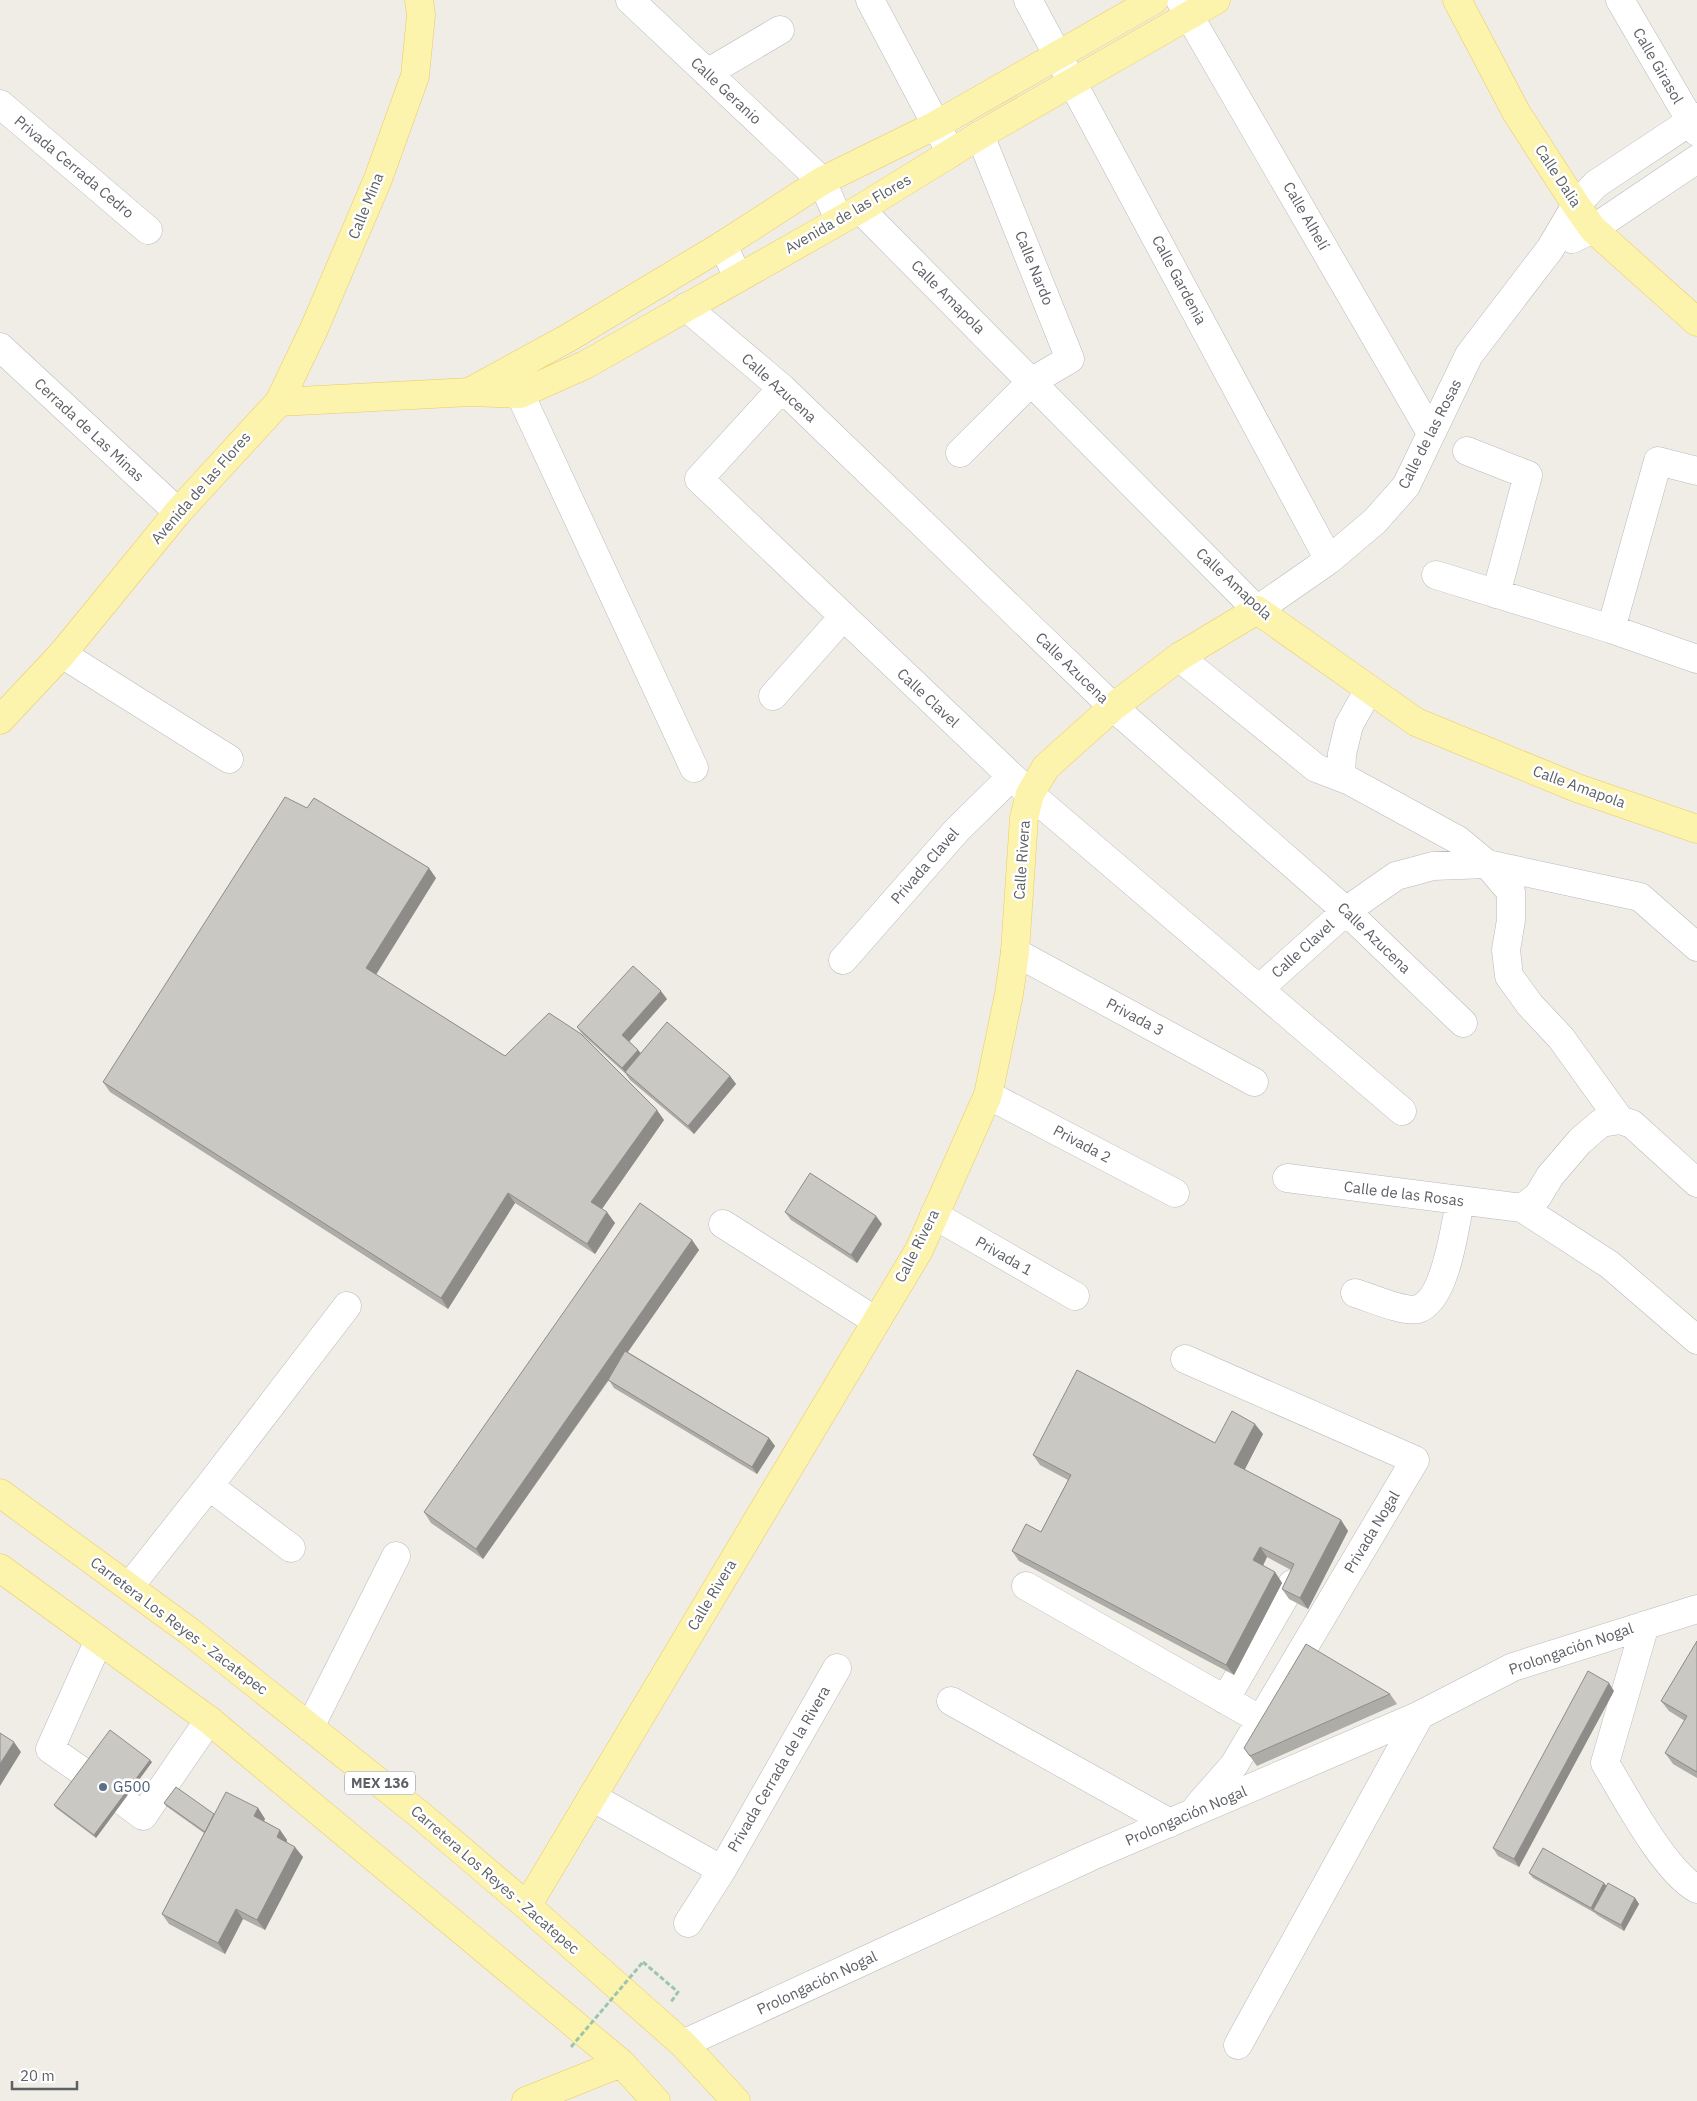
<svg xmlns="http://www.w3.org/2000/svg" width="1697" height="2101" viewBox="0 0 1697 2101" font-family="'IBM Plex Sans',sans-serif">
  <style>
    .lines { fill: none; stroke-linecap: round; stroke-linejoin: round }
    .minor-casing { stroke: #b7babe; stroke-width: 29 }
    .major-casing { stroke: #eccb61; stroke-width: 29 }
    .path { stroke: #9cc6aa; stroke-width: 3; stroke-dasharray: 5 2.5; stroke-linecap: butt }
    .minor { stroke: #fff; stroke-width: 28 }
    .major { stroke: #fcf3ad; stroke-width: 28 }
    .path-bridge { stroke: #9cc6aa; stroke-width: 3; stroke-dasharray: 5 2.5; stroke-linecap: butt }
    .wall { fill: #aeaca7 }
    .shaded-wall { fill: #8d8c88 }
    .building { fill: #cac8c2; stroke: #8d8c88 }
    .service-dot { fill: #5c6f8a; stroke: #fff; stroke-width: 2 }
    .labels { text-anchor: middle; stroke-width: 5; stroke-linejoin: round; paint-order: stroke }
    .shield { fill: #fff; stroke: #8e9093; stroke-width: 1 }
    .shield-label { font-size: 14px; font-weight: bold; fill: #5d6065 }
    .street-label { font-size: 15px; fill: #5d6065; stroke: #fff }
    .service-label { font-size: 15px; fill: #4e5e75; stroke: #fff; text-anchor: start }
  </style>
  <rect width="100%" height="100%" fill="#efede5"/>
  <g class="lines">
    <!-- minor casing -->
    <g class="minor-casing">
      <path id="minor" d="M630,0L822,181L839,220
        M870,0L951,153
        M1028,0L1329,560
        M1180,0L1431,433
        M1620,0L1697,132
        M707,73L780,30
        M0,104L148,230
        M860,209L1257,610L1329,560L1375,521L1406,486L1469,355L1550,249L1576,205L1596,184L1697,117
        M1572,239L1593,229L1697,159
        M723,245L738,278
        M686,307L782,388L1113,707L1346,911L1463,1023
        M0,347L178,512
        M508,373L520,394L694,768
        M782,388L699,479L1030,794L1402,1111
        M1467,451L1528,475L1496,594
        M960,453L1031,382L1070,359L980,135
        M1436,575L1611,629L1697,659
        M1611,629L1658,461L1697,471
        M62,654L229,759
        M1179,657L1316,768L1350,781L1458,840L1487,864L1511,892V920L1506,950L1509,976L1530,1005L1561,1038L1620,1120L1632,1124L1697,1183
        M773,696L843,617
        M1341,776L1342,754L1349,725L1369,689
        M1015,952L1254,1082
        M843,960L957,830L1011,777
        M1259,989L1346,911L1396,876L1433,866L1487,864L1640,897L1697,947
        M988,1095L1175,1193
        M1287,1178L1522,1208L1610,1265L1697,1340
        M1522,1208L1538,1196L1550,1176L1580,1141L1601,1123L1620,1120
        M934,1215L1075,1296
        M723,1224L876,1321
        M1355,1293C1369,1297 1404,1313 1418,1309C1446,1300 1455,1226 1460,1201
        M1185,1359L1415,1460L1234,1765L1198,1806
        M209,1486L347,1306
        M1026,1586L1261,1720
        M129,1587L209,1486L291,1548
        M1645,1625L1605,1763C1625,1796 1664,1871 1697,1889
        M1225,1700L1292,1584
        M951,1701L1170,1823
        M310,1727L396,1556
        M83,1772L50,1749L99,1640
        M592,1797L722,1870
        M123,1801L143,1816L209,1720
        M688,1923L722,1870L837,1668
        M683,2044L1090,1857L1420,1715L1513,1667L1697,1609
        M1238,2045L1420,1715"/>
    </g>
    <!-- major casing -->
    <g class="major-casing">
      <path id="major" d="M1457,0L1516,112L1576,205L1593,229L1697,322
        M471,391L568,338L723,245L822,181L936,125L1154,0
        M279,402L470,392L520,394L585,365L860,209L980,135L1216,0
        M0,720L62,654L178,512L279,402L314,329L378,179L415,76L421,15L419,0
        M0,1493L189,1631L419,1814L527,1906L683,2044L736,2101
        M0,1568L209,1720L621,2063L656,2101
        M527,1906L919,1250L988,1095L1009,994L1015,952L1024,818L1030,794L1046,767L1113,707L1179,657L1257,610L1416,722L1577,788L1697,829
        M526,2101L621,2063"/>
    </g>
    <!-- path -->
    <path class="path" d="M643,1962L678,1992L671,2002"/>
    <!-- minor -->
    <use href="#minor" class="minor"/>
    <!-- major -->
    <use href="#major" class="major"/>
    <!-- path-bridge -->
    <path class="path-bridge" d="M571,2047L643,1962"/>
  </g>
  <!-- wall -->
  <path class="wall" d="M436,878L376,975L505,1056L664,1120L602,1209L615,1223L595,1254L515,1203L448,1309L110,1092L103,1082Z
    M667,999L629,1041L641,1053L730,1076L736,1084L694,1134L630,1080L626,1074L583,1035L577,1027Z
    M785,1212L882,1224L857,1263L791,1220Z
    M692,1240L699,1250L628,1352L769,1438L775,1446L757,1474L614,1388L609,1380L483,1559L431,1523L424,1512Z
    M1263,1434L1244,1470L1341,1520L1348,1531L1308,1609L1289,1599L1282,1589L1291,1570L1267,1557L1263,1566L1275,1572L1282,1583L1234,1675L1019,1561L1012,1551L1041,1532L1068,1480L1040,1465L1033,1455L1215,1443Z
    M1697,1641V1778L1673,1764L1665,1753L1685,1721L1669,1711L1661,1701Z
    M1614,1691L1519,1867L1498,1856L1493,1848Z
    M1390,1694L1397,1704L1257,1766L1244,1748Z
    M152,1762L96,1838L56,1808L54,1805Z
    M164,1803L214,1814L258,1808L265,1819L264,1821L280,1830L287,1840V1842L303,1857L265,1930L243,1919L225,1954L169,1924L162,1914L204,1833L166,1806Z
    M1529,1873L1606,1886L1635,1898L1639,1904L1624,1931L1597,1915L1595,1913L1533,1878Z"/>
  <!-- shaded-wall -->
  <path class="shaded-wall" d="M429,868L436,878L373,979L366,968Z
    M661,991L667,999L628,1043L622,1035Z
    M638,1050L644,1058L628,1076L622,1068Z
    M730,1076L736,1084L694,1134L688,1126Z
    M657,1110L664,1120L599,1213L591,1202Z
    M508,1193L515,1203L448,1309L441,1298Z
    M607,1212L615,1223L595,1254L587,1244Z
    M876,1216L882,1224L857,1263L851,1255Z
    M692,1240L699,1250L483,1559L476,1549Z
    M1255,1424L1263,1434L1242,1475L1234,1464Z
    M769,1438L775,1446L757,1474L752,1467Z
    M1341,1520L1348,1531L1308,1609L1300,1598Z
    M1260,1547L1267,1557L1260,1571L1253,1560Z
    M1275,1572L1282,1583L1234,1675L1226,1665Z
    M1609,1683L1614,1691L1519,1867L1514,1859Z
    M14,1742L21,1752L0,1786V1764Z
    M150,1760L152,1762L96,1838L94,1835Z
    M258,1808L265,1819L261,1826L254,1816Z
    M280,1830L287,1840L284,1847L277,1837Z
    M295,1847L303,1857L265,1930L257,1920Z
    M1604,1883L1608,1888L1593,1910L1595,1913L1591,1908Z
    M1635,1898L1639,1904L1624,1931L1621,1925Z
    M236,1909L243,1919L225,1954L218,1943Z"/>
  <!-- building -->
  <path class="building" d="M285,797L307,808L314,798L429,868L366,968L505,1056L549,1013L581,1034L657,1110L591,1202L607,1212L587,1244L508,1193L441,1298L103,1082Z
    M633,966L661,991L622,1035L638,1050L622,1068L577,1027Z
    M667,1022L730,1076L688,1126L625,1072Z
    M810,1173L876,1216L851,1255L785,1212Z
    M640,1203L692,1240L476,1549L424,1512Z
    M625,1351L769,1438L752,1467L608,1380Z
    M1077,1370L1215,1443L1232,1411L1255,1424L1234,1464L1341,1520L1300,1598L1282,1589L1294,1564L1260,1547L1253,1560L1275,1572L1226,1665L1012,1551L1026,1524L1041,1532L1071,1475L1033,1455Z
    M1697,1641V1772L1665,1753L1687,1716L1661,1701Z
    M1306,1644L1390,1694L1250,1756L1244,1748Z
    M1588,1671L1609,1683L1514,1859L1493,1848Z
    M110,1730L150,1760L94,1835L54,1805Z
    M0,1733L14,1742L0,1764Z
    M176,1787L214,1814L205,1832L164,1803Z
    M226,1792L258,1808L254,1816L280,1830L277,1837L295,1847L257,1920L236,1909L218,1943L162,1914Z
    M1543,1848L1604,1883L1591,1908L1529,1873Z
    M1608,1883L1635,1898L1621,1925L1593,1910Z"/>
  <!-- markers -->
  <circle class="service-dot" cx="103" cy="1787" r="5"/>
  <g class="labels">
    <!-- shield labels -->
    <rect class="shield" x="345" y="1771.5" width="70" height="23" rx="4"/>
    <g class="shield-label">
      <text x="380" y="1788">MEX 136</text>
    </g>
    <!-- street labels -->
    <g class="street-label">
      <text transform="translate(1658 66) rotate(60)" y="5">Calle Girasol</text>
      <text transform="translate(726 91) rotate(43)" y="5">Calle Geranio</text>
      <text transform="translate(74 167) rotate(40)" y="5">Privada Cerrada Cedro</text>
      <text transform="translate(1558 176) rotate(57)" y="5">Calle Dalia</text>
      <text transform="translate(366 206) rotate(-68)" y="5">Calle Mina</text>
      <text transform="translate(848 214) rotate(-30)" y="5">Avenida de las Flores</text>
      <text transform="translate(1306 216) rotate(60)" y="5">Calle Alhelí</text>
      <text transform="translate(1034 268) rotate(68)" y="5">Calle Nardo</text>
      <text transform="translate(1179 280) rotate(62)" y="5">Calle Gardenia</text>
      <text transform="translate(948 297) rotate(45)" y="5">Calle Amapola</text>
      <text transform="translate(779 388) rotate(42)" y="5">Calle Azucena</text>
      <text transform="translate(89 430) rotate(43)" y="5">Cerrada de Las Minas</text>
      <text transform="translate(1430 434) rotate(-63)" y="5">Calle de las Rosas</text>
      <text transform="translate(201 488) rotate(-49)" y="5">Avenida de las Flores</text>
      <text transform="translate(1234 584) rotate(43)" y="5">Calle Amapola</text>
      <text transform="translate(1072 668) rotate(44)" y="5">Calle Azucena</text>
      <text transform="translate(928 698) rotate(43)" y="5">Calle Clavel</text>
      <text transform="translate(1579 787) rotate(20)" y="5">Calle Amapola</text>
      <text transform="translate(1022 860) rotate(-86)" y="5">Calle Rivera</text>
      <text transform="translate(925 866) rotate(-49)" y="5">Privada Clavel</text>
      <text transform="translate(1374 938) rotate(44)" y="5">Calle Azucena</text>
      <text transform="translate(1303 949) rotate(-42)" y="5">Calle Clavel</text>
      <text transform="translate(1135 1017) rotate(28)" y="5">Privada 3</text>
      <text transform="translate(1082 1144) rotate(28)" y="5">Privada 2</text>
      <text transform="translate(1404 1194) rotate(7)" y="5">Calle de las Rosas</text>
      <text transform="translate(917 1246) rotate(-63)" y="5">Calle Rivera</text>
      <text transform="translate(1004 1256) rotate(30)" y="5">Privada 1</text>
      <text transform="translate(1372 1532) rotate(-59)" y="5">Privada Nogal</text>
      <text transform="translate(712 1595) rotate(-59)" y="5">Calle Rivera</text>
      <text transform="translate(179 1626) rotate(37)" y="5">Carretera Los Reyes - Zacatepec</text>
      <text transform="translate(1571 1649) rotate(-19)" y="5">Prolongación Nogal</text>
      <text transform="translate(779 1769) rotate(-60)" y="5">Privada Cerrada de la Rivera</text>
      <text transform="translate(1186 1816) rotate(-23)" y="5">Prolongación Nogal</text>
      <text transform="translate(495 1880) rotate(41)" y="5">Carretera Los Reyes - Zacatepec</text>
      <text transform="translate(817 1983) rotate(-25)" y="5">Prolongación Nogal</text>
    </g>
    <!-- service labels -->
    <g class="service-label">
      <text x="113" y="1792">G500</text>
    </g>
  </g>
  <!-- scale -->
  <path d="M12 2081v8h65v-8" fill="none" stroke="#5d6065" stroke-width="2.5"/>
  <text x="20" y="2081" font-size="15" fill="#5d6065" stroke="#ffffff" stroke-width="4" paint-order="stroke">20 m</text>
</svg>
